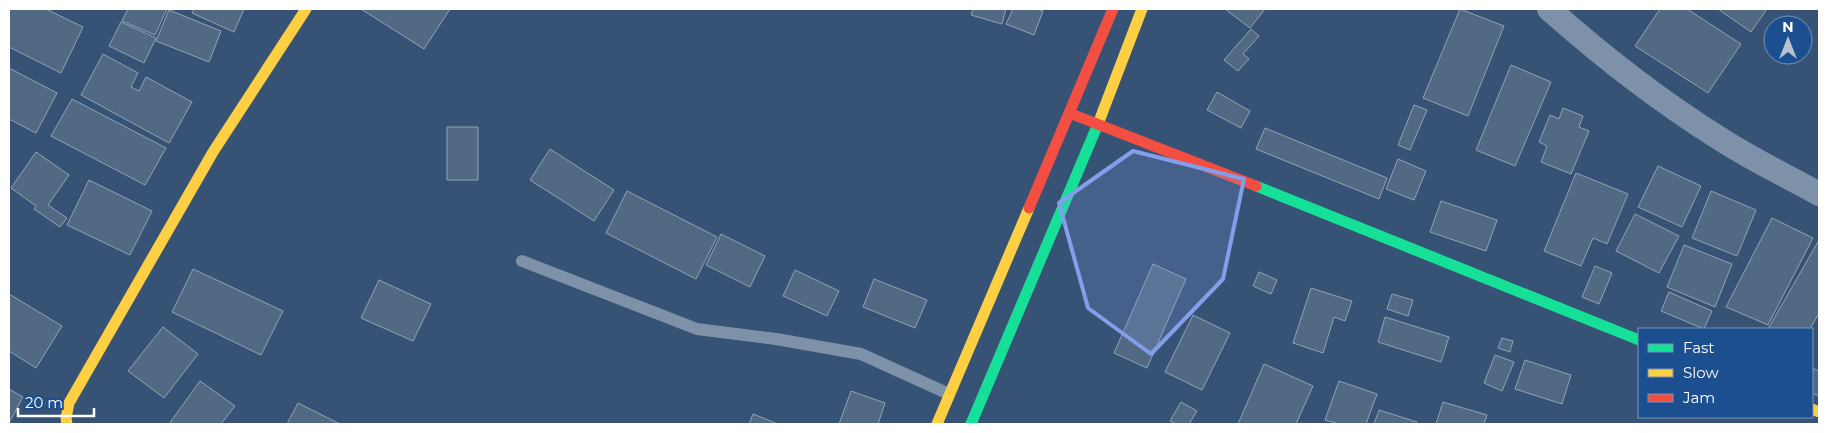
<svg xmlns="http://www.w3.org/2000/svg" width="1828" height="433" viewBox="0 0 1828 433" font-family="Montserrat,sans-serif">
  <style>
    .building { fill: #526984; stroke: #92a2b6 }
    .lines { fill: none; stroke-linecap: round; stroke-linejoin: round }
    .lane { stroke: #7d92a8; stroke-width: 12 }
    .street { stroke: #7d92a8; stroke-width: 24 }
    .fast { stroke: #16e098; stroke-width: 11 }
    .slow { stroke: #ffcf43; stroke-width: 11 }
    .jam { stroke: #f24e42; stroke-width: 11 }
    .marked { fill: #839eea; fill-opacity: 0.2; stroke: #839eea; stroke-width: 4; stroke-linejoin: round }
  </style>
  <rect width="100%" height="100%" fill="#365274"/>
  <!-- building -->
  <path class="building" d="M9,9H46L83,27L61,73L9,47Z
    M128,9H167L155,35L122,21Z
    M194,9H244L234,32L192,13Z
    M361,9H450L424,49Z
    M973,9H1006L1002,24L971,15Z
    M1013,9H1037L1043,11L1034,35L1006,24Z
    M1225,9H1265L1250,28Z
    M1460,9L1504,26L1468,116L1423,98Z
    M1660,9H1687L1741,44L1708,93L1635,46Z
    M1718,9H1767L1751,32Z
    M169,10L221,31L209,62L156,41Z
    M121,22L156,38L144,63L109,46Z
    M1251,29L1259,36L1243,54L1249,59L1238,71L1224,60Z
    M103,54L138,73L131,87L139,91L146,77L192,102L169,143L81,95Z
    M1511,65L1551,82L1515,166L1476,150Z
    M9,68L57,93L36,133L9,119Z
    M1217,92L1250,111L1241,128L1207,110Z
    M72,99L166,148L145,185L51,136Z
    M1414,105L1427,110L1410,150L1398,145Z
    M1563,108L1583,116L1579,127L1589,131L1571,174L1541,162L1547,146L1539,142L1550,115L1559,119Z
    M447,127H478V180H447Z
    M1265,128L1387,178L1379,199L1256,149Z
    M550,149L614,190L594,221L530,180Z
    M36,152L69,175L48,205L67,218L60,227L34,209L36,206L11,188Z
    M1398,159L1426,171L1414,200L1386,189Z
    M1658,166L1701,186L1682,227L1638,207Z
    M1576,173L1628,194L1607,244L1593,238L1581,266L1544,251Z
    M89,180L152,211L130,255L67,225Z
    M627,191L717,237L696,279L606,233Z
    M1711,191L1756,210L1737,256L1692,238Z
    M1441,201L1497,220L1486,251L1430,232Z
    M1635,214L1679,236L1659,273L1616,251Z
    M1772,218L1813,238L1768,325L1726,307Z
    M721,234L765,256L750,287L706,265Z
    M1819,240V313L1810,329H1768Z
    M1684,245L1732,264L1715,307L1667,287Z
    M1153,264L1186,279L1147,368L1114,353Z
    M1595,266L1612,273L1599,304L1582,297Z
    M193,269L283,311L261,355L172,312Z
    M795,270L839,291L827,316L783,296Z
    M1259,272L1277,280L1271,294L1253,286Z
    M874,279L927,300L915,328L863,307Z
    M379,280L431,304L413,341L361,318Z
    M1311,288L1352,301L1345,321L1334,317L1323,353L1293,343Z
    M1669,292L1712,311L1704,329L1661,311Z
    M9,294L62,326L36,368L9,351Z
    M1392,294L1413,300L1408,316L1387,309Z
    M1193,315L1230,333L1202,390L1165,372Z
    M1385,317L1449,337L1441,362L1378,342Z
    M163,327L198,354L164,398L128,371Z
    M1502,338L1513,341L1510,352L1498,348Z
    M1495,355L1514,362L1502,391L1484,383Z
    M1525,360L1571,375L1562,404L1515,389Z
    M1264,364L1313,386L1296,424H1238Z
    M1812,368L1819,371V396L1812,393Z
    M200,381L235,406L221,424H169Z
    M1339,381L1377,394L1366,424H1339L1325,420Z
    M9,389L23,397L9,423Z
    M851,391L885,403L878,424H839Z
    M1181,402L1197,411L1189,424H1176L1170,421Z
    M1443,402L1487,415L1484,424H1436Z
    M298,403L340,424H287Z
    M1379,410L1417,422L1416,424H1374Z
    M753,414L778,424H749Z"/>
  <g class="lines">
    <!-- lane -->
    <path class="lane" d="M522,261L697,329L776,339L861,354L949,394"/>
    <!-- street -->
    <path class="street" d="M1549,9C1603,57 1661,102 1722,140C1753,160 1787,176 1819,194"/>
    <!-- fast -->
    <path class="fast" d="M1256,186L1639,340
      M971,424L1098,124"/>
    <!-- slow -->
    <path class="slow" d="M1098,124L1142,9
      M1812,409L1819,412
      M67,424L66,418L69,403L213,152L306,9
      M937,424L1029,208"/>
    <!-- jam -->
    <path class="jam" d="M1069,113L1256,186
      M1029,208L1113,9"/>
  </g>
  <!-- marked area -->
  <path class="marked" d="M1133,151L1244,179L1223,279L1151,354L1088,308L1059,203Z"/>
  <!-- border -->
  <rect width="1828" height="433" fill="none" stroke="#ffffff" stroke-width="20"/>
  <!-- legend -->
  <rect x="1638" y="328" width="175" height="90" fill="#1b4f8f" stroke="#7695bc"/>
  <rect x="1648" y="344" width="25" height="8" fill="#16e098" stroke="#7695bc"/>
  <text x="1683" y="353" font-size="15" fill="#ffffff">Fast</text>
  <rect x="1648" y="369" width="25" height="8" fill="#ffcf43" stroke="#7695bc"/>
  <text x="1683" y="378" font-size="15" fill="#ffffff">Slow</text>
  <rect x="1648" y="394" width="25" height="8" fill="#f24e42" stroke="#7695bc"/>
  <text x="1683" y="403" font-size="15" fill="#ffffff">Jam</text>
  <!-- north arrow -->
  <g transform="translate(1788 40)"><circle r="24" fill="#1b4f8f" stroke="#7695bc"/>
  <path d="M0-4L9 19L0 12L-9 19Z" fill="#b9c2ce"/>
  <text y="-8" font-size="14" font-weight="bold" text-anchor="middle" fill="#ffffff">N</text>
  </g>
  <!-- scale -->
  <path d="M18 408v8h76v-8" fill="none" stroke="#ffffff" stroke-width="2.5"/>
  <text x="25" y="408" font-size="15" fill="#ffffff" stroke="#1b4f8f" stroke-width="4" paint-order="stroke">20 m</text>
</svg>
